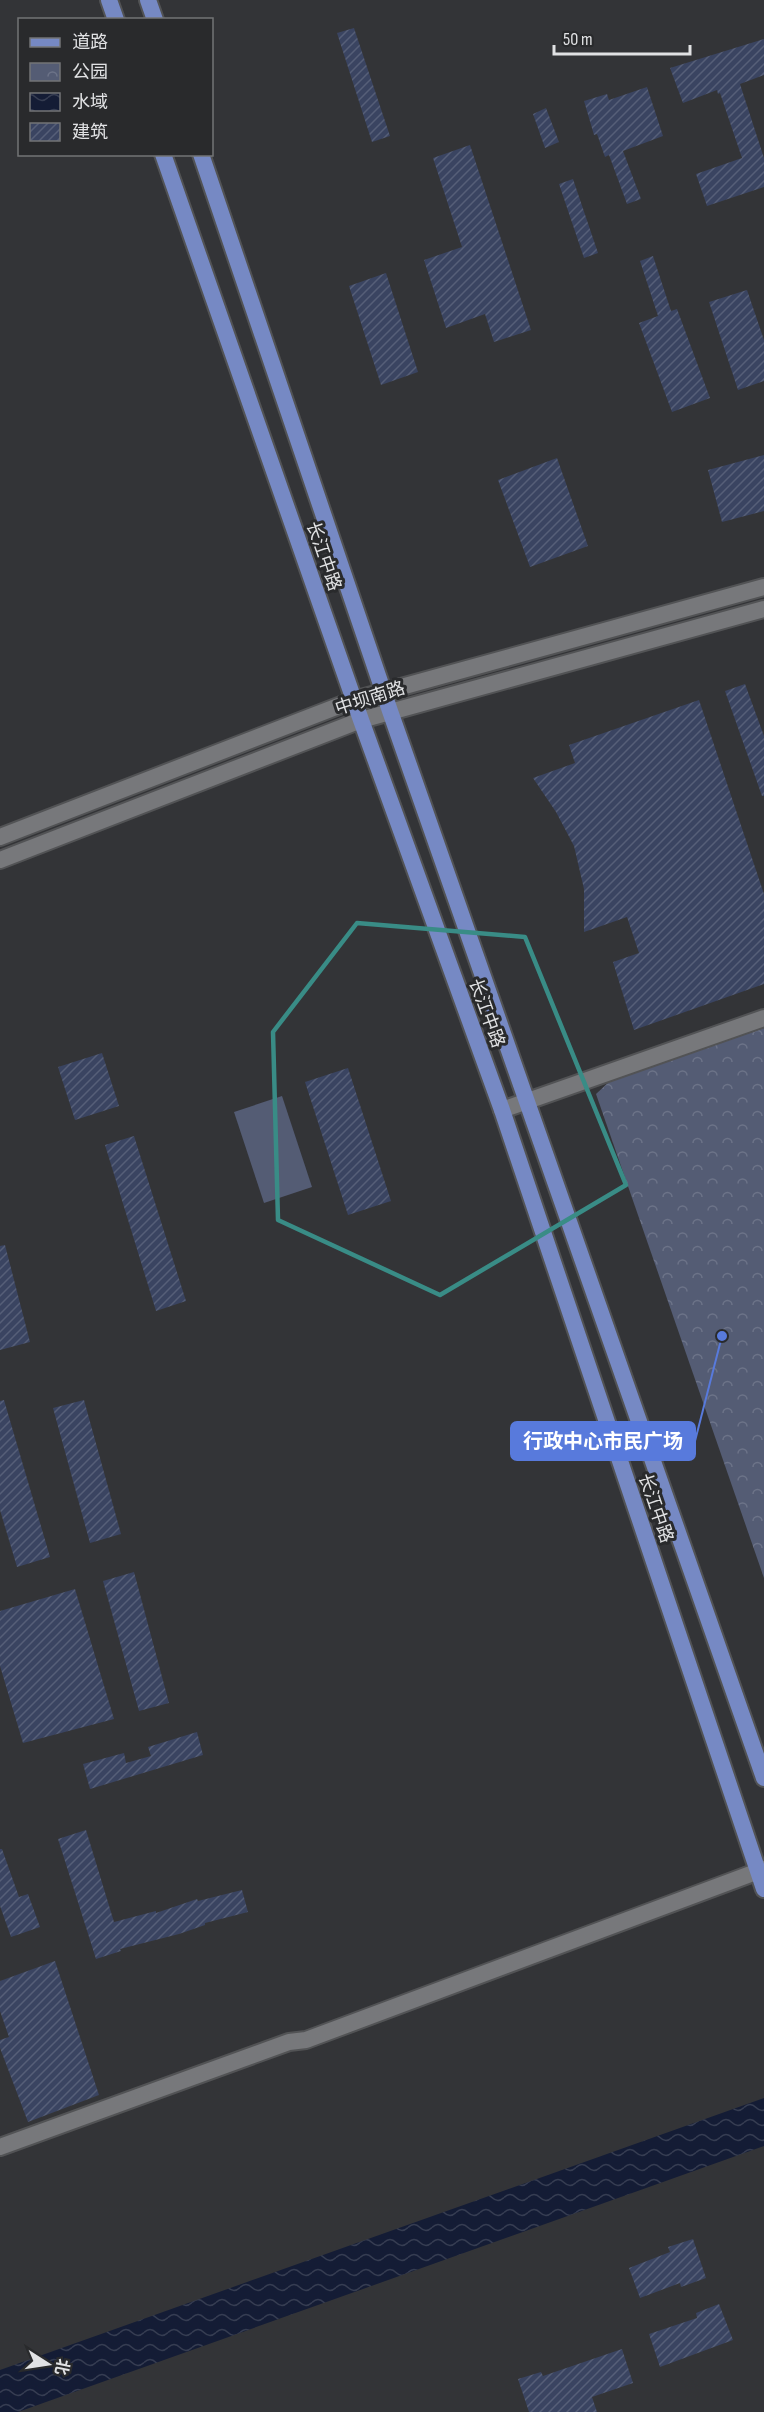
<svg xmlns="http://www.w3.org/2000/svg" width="764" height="2412" viewBox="0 0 764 2412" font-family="'Sofia Sans Condensed','Noto Sans SC',sans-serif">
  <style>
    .park { fill: url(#park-crowns) }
    .garden { fill: #545c74 }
    .water { fill: url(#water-waves) }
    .building { fill: url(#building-hatch) }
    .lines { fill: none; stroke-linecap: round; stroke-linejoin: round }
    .minor-casing { stroke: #525355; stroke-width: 20 }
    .secondary-casing { stroke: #525355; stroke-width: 20 }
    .primary-casing { stroke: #525355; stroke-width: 20 }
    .minor { stroke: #77787b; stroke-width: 16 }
    .secondary { stroke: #77787b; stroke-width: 16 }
    .primary { stroke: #7689c4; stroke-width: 16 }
    .marked { fill: none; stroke: #398c86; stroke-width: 4.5; stroke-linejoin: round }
    .labels { text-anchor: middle; stroke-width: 6; stroke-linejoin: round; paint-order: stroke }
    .street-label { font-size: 18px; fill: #e1e2e4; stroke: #292a2c }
    .leader { fill: none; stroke: #587adc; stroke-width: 2 }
    .callout-dot { fill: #587adc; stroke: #292a2c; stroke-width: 2 }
    .callout { fill: #587adc; stroke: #587adc; stroke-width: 2 }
    .callout-label { font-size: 20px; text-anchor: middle; font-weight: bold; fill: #fff }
  </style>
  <defs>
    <pattern id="park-crowns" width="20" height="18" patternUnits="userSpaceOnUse" patternTransform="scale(1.5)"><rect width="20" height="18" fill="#545c74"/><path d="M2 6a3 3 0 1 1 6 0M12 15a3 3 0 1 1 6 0" fill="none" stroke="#6c7388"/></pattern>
    <pattern id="water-waves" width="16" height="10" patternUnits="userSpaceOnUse" patternTransform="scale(1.5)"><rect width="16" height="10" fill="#141c35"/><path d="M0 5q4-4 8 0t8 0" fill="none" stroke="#363d52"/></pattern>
    <pattern id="building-hatch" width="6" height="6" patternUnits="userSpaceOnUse" patternTransform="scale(1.5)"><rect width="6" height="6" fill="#3a4461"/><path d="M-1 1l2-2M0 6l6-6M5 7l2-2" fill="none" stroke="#565f78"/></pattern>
  </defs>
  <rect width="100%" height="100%" fill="#333437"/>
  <!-- park -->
  <path class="park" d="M764,1028V1578L596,1094L610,1081Z"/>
  <!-- garden -->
  <path class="garden" d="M282,1096L312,1187L264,1203L234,1112Z"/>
  <!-- water -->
  <path class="water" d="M764,2098V2146L18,2412H0V2370Z"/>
  <!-- building -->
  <path class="building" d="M354,28L390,136L372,142L337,33Z
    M764,39V75L740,84L764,158V187L707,206L696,174L742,158L720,93L718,94L717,90L683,103L670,68Z
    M647,87L663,136L623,151L641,199L627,204L609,155L605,157L597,134L594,135L584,101L607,94L609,100Z
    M546,108L559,142L545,148L533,114Z
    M470,145L531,330L494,342L485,314L446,328L424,260L462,247L433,158Z
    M573,179L598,253L584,258L559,184Z
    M653,256L671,311L677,309L710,398L672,412L639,323L658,316L640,261Z
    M386,273L418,372L381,385L349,286Z
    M747,290L764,340V381L738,390L709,302Z
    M764,455V511L722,522L708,470Z
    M557,458L588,546L530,567L498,480Z
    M745,684L764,736V796H762L725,691Z
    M699,700L764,894V984L634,1030L613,962L639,953L627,917L584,932V889L574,846L556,812L533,778L575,763L569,745Z
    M102,1053L119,1106L75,1120L58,1067Z
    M348,1068L391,1201L348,1215L305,1082Z
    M134,1136L186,1301L156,1311L105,1145Z
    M5,1245L30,1342L0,1350V1246Z
    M4,1400L50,1557L17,1567L0,1510V1401Z
    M84,1400L121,1534L90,1543L53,1408Z
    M134,1572L169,1703L139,1711L103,1581Z
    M75,1589L114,1719L23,1743L0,1666V1611Z
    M197,1732L203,1755L90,1789L83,1764L124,1753L126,1763L151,1756L148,1747Z
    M86,1830L114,1922L156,1911V1913L197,1899L198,1901L242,1890L248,1912L205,1923V1925L179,1934L120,1949L121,1951L96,1959L58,1839Z
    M0,1849H2L19,1897L28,1894L40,1927L11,1937L0,1906Z
    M55,1961L99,2095L28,2122L0,2048V2040L9,2037L0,2011V1981Z
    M693,2239L706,2278L681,2287L680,2283L640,2298L629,2268L670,2252L668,2247Z
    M719,2304L733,2340L660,2367L649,2334L697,2318L696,2313Z
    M622,2349L633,2383L592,2397L597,2412H529L518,2379L541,2372L543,2376Z"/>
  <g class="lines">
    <!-- minor casing -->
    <g class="minor-casing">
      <path id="minor" d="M502,1110L764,1018
        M0,2147L289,2042L306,2040L764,1869"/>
    </g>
    <!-- secondary casing -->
    <g class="secondary-casing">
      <path id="secondary" d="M0,837L354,700L764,587
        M0,860L361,720L764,609"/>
    </g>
    <!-- primary casing -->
    <g class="primary-casing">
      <path id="primary" d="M109,0L116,20
        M148,0L155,20
        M163,154L361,720L502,1110L764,1889
        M201,154L390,711L764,1778"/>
    </g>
    <!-- minor -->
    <use href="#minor" class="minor"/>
    <!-- secondary -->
    <use href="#secondary" class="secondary"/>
    <!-- primary -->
    <use href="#primary" class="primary"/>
  </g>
  <!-- marked area -->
  <path class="marked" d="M357,923L525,937L626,1185L440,1295L278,1220L273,1032Z"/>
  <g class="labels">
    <!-- street labels -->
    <g class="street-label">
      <text transform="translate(324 556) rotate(71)" y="6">长江中路</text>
      <text transform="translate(370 698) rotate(-18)" y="6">中坝南路</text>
      <text transform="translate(487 1013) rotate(70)" y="6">长江中路</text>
      <text transform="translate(656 1508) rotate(71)" y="6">长江中路</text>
    </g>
  </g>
  <!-- callouts -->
  <path class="leader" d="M722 1336L695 1441"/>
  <circle class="callout-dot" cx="722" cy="1336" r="6"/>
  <rect class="callout" x="511" y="1422" width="184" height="38" rx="6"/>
  <g class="callout-label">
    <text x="603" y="1448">行政中心市民广场</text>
  </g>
  <!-- legend -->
  <rect x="18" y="18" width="195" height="138" fill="#292a2c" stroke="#737476" stroke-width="1.5"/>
  <rect x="30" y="38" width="30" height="9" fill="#7689c4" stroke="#737476" stroke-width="1.5"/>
  <text x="72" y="48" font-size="18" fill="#e1e2e4">道路</text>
  <rect x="30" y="63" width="30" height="18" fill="url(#park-crowns)" stroke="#737476" stroke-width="1.5"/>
  <text x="72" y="78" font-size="18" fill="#e1e2e4">公园</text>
  <rect x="30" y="93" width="30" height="18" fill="url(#water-waves)" stroke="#737476" stroke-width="1.5"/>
  <text x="72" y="108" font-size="18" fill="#e1e2e4">水域</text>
  <rect x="30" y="123" width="30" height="18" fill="url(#building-hatch)" stroke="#737476" stroke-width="1.5"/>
  <text x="72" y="138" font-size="18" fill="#e1e2e4">建筑</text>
  <!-- north arrow -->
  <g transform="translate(48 2364) rotate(102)" stroke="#292a2c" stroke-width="4.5" paint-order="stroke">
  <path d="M0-4.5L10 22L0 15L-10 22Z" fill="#e1e2e4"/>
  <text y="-9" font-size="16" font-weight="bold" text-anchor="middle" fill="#e1e2e4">北</text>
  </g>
  <!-- scale -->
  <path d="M554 45v9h136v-9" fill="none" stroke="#e1e2e4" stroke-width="3"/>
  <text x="563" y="45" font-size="18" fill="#e1e2e4" stroke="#292a2c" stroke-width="4.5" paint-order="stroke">50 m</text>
</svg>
